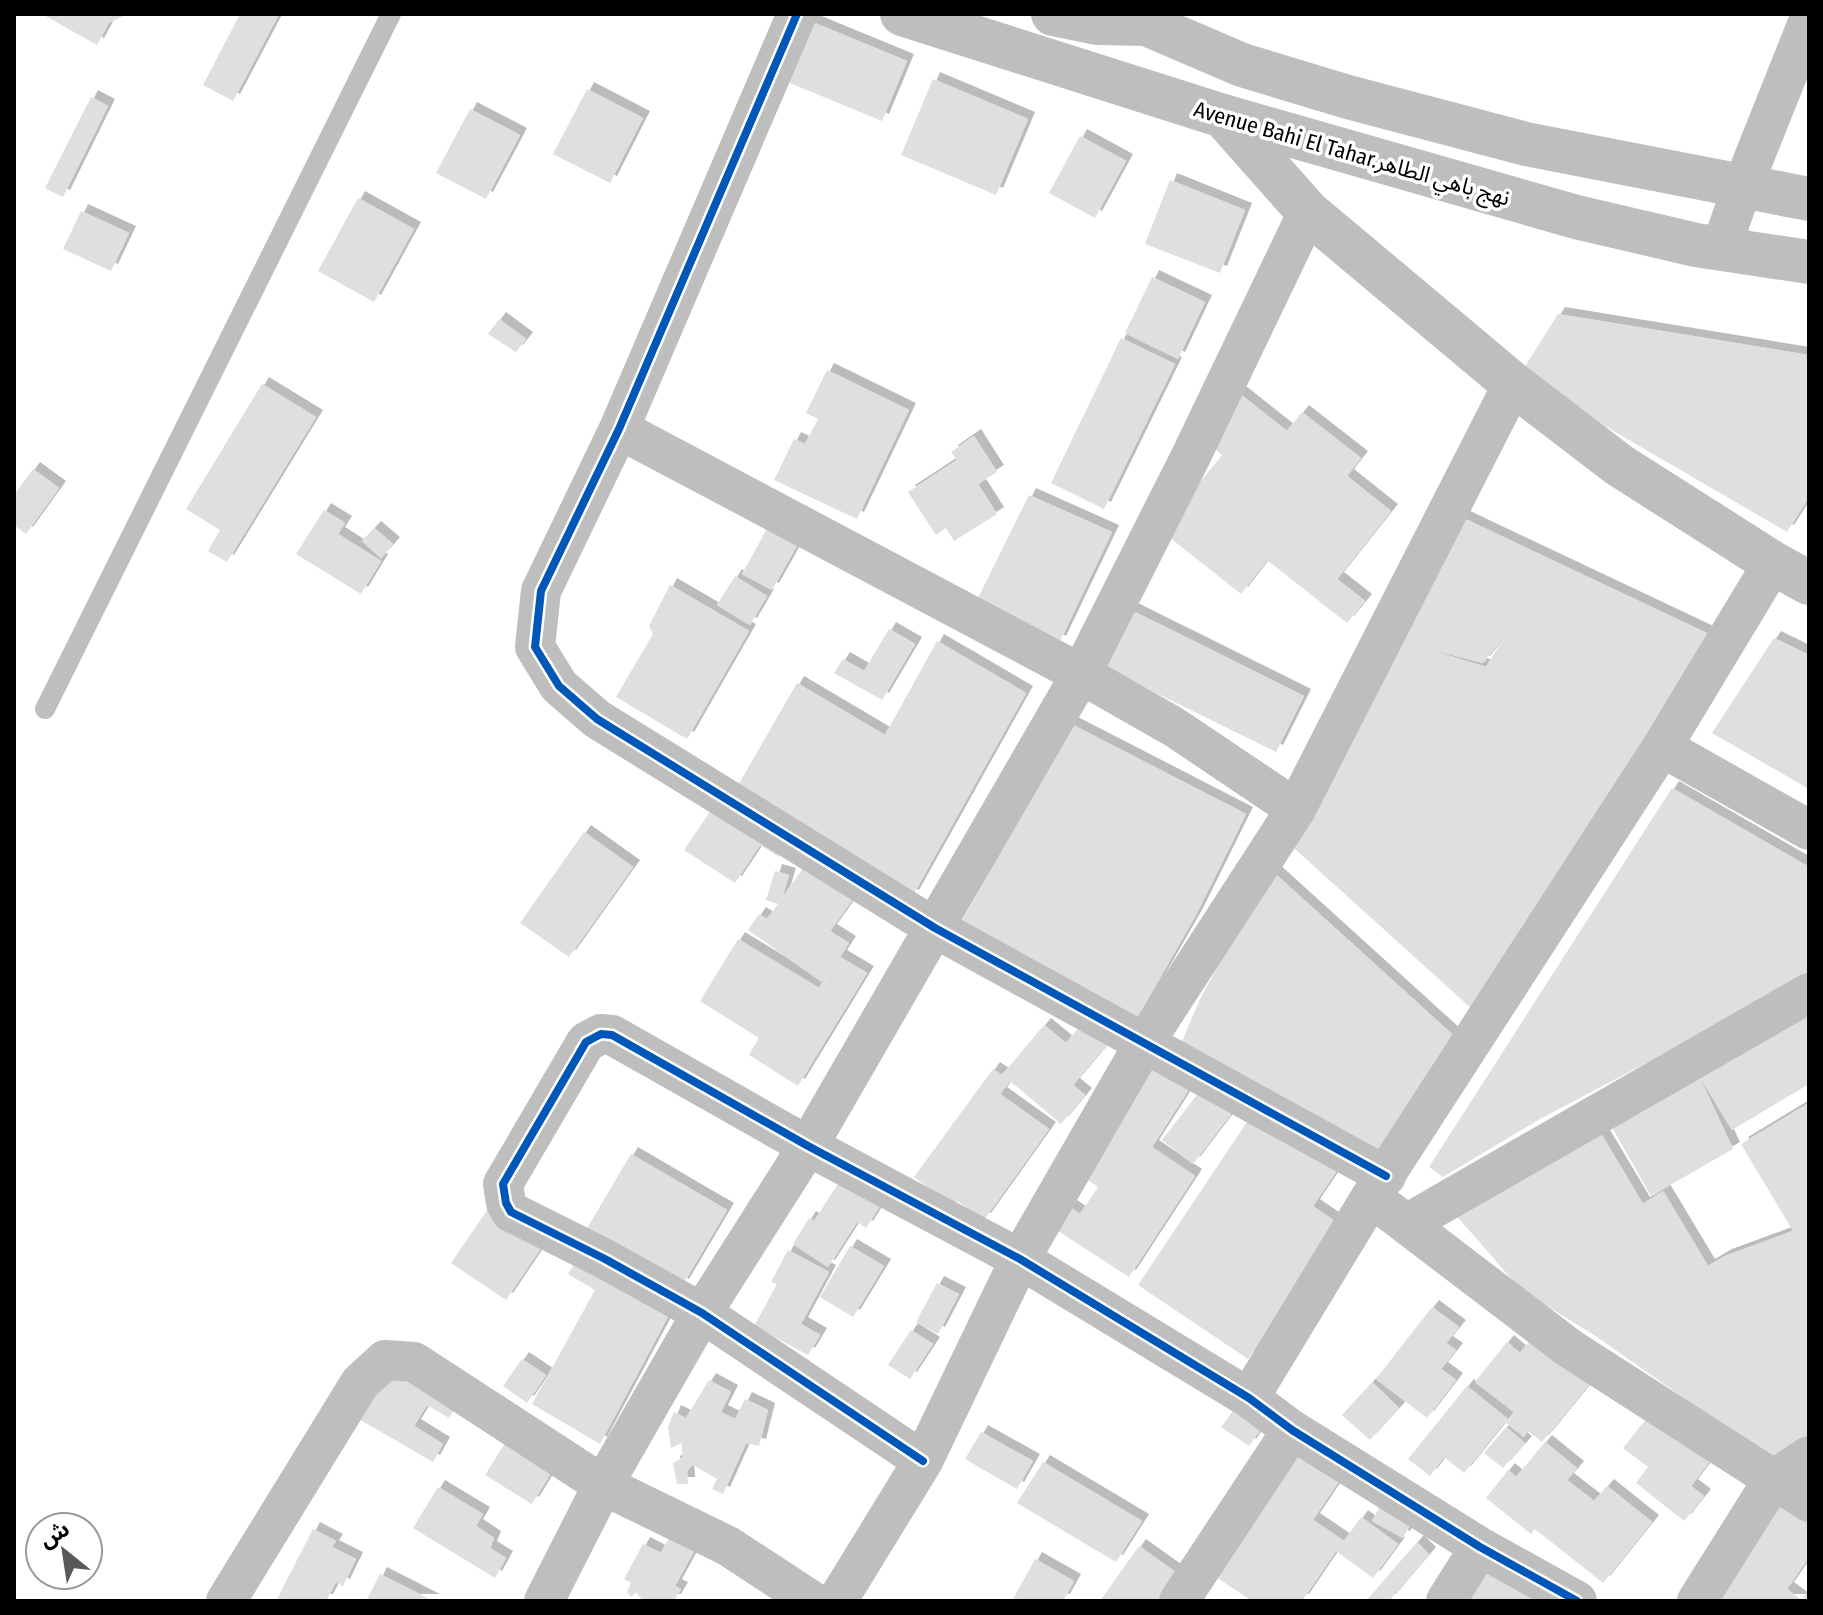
<svg xmlns="http://www.w3.org/2000/svg" width="1823" height="1615" viewBox="0 0 1823 1615" font-family="'Fira Sans Condensed','Noto Sans Arabic',sans-serif">
  <style>
    .building { fill: #dfdfdf; fill-rule: evenodd; filter: url(#shadow) }
    .lines { fill: none; stroke-linecap: round; stroke-linejoin: round }
    .service { stroke: #bebebe; stroke-width: 20 }
    .minor { stroke: #bebebe; stroke-width: 40 }
    .tertiary { stroke: #bebebe; stroke-width: 44 }
    .primary { stroke: #bebebe; stroke-width: 44 }
    .cycleway-casing { stroke: #fff; stroke-width: 13 }
    .cycleway { stroke: #0057b8; stroke-width: 8 }
    .labels { text-anchor: middle; stroke-width: 7; stroke-linejoin: round; paint-order: stroke }
    .street-label { font-size: 22px; fill: #000; stroke: #fff }
  </style>
  <defs>
    <filter id="shadow"><feDropShadow dx="7" dy="-7" stdDeviation="0" flood-color="#0004"/></filter>
  </defs>
  <rect width="100%" height="100%" fill="#fff"/>
  <!-- building -->
  <path class="building" d="M42,14H127L109,23L97,45Z
    M240,14H279L233,101L203,85Z
    M805,19L907,61L882,121L780,79Z
    M933,79L1028,119L996,195L901,155Z
    M587,89L643,118L610,183L553,154Z
    M91,97L108,106L63,197L45,188Z
    M470,109L520,135L486,199L436,173Z
    M1080,136L1126,161L1095,218L1049,193Z
    M1170,180L1245,210L1220,273L1145,244Z
    M358,198L414,229L374,302L318,271Z
    M81,211L129,233L111,271L63,249Z
    M1152,277L1205,302L1178,359L1125,333Z
    M1558,314L1809,355V497L1787,532L1519,376Z
    M499,319L526,339L516,352L488,334Z
    M1121,338L1175,364L1104,509L1051,483Z
    M827,370L909,410L857,519L774,480L794,439L805,444L818,419L806,413Z
    M262,384L316,417L227,562L208,551L220,530L186,509Z
    M1239,393L1287,431L1302,412L1361,458L1347,476L1391,511L1337,579L1365,601L1347,623L1267,560L1241,594L1155,526L1196,487L1222,455L1203,439Z
    M974,436L997,472L978,484L997,514L954,541L946,528L936,535L908,492L957,460L951,452Z
    M33,469L59,488L26,534L14,525V495Z
    M1029,495L1112,532L1059,643L976,602Z
    M324,510L345,523L338,534L381,561L361,594L296,554Z
    M774,516L804,533L772,590L742,574Z
    M1459,516L1715,637L1472,1009L1285,840ZM1506,634L1486,667L1418,646L1483,663Z
    M374,528L393,544L381,558L362,541Z
    M735,576L767,596L750,625L717,605Z
    M670,585L749,631L687,739L616,697L653,634L649,626Z
    M1131,610L1304,696L1276,752L1101,666Z
    M889,629L915,644L882,700L834,673L843,659L864,671Z
    M1774,638L1809,655V789L1712,733Z
    M937,641L1026,693L912,897L733,794L797,683L885,735Z
    M1071,724L1246,814L1196,915L1133,1025L960,925Z
    M1672,788L1809,867V969L1802,981L1540,1119L1443,1177L1429,1167Z
    M724,791L790,840L779,857L760,845L735,883L684,850Z
    M584,832L633,867L569,957L520,923Z
    M817,848L865,882L830,931L849,943L840,957L867,973L798,1086L749,1055L759,1038L700,1001L738,939L819,988L829,972L822,982L748,930L759,914L767,919L778,904L766,900L775,871L789,875L782,898Z
    M1270,869L1454,1036L1372,1161L1179,1048L1200,999Z
    M1809,1011V1084L1732,1130L1698,1074L1733,1149L1651,1196L1609,1122Z
    M1085,1020L1110,1041L1073,1085L1085,1095L1061,1124L1010,1081L1000,1094L1049,1129L984,1220L957,1201L953,1206L914,1177L993,1069L1002,1075L1044,1025L1066,1043Z
    M1151,1060L1191,1086L1152,1147L1195,1176L1129,1277L1055,1229L1070,1207L1080,1214L1098,1187L1076,1172Z
    M1203,1087L1234,1110L1193,1164L1162,1140Z
    M1809,1103V1436L1775,1469L1681,1396L1594,1335L1521,1290L1455,1214L1599,1130L1643,1204L1663,1191L1708,1266L1725,1256L1793,1231L1741,1144Z
    M1257,1107L1342,1163L1313,1206L1339,1224L1248,1359L1138,1285Z
    M631,1154L727,1210L682,1286L586,1230Z
    M841,1179L881,1204L866,1228L857,1222L828,1267L793,1244L809,1218L814,1221Z
    M494,1200L549,1236L506,1300L451,1263Z
    M850,1246L884,1266L853,1317L820,1297Z
    M583,1250L671,1311L600,1444L532,1404L595,1290L568,1274Z
    M788,1250L829,1272L801,1324L820,1335L808,1355L754,1326L777,1284L771,1282Z
    M937,1283L959,1294L938,1334L916,1322Z
    M1432,1307L1459,1327L1446,1343L1456,1350L1441,1369L1456,1380L1427,1418L1376,1379Z
    M1540,1328L1598,1374L1542,1442L1528,1431L1524,1437L1505,1422L1464,1473L1444,1457L1430,1476L1408,1459L1467,1386L1509,1420L1514,1412L1475,1382L1507,1342L1520,1353Z
    M911,1330L933,1344L910,1379L888,1365Z
    M522,1359L546,1375L527,1403L503,1386Z
    M389,1365L457,1405L449,1418L427,1405L414,1426L443,1444L433,1462L357,1418Z
    M709,1380L731,1392L721,1412L735,1419L745,1399L768,1410L759,1446L746,1443L723,1494L712,1489L717,1479L693,1465L687,1471L688,1484H677L673,1463L682,1458V1443L671,1448L668,1427L674,1412L686,1418Z
    M1372,1382L1399,1408L1370,1440L1342,1415Z
    M1239,1403L1266,1422L1249,1446L1221,1427Z
    M1652,1412L1711,1460L1691,1486L1704,1496L1684,1521L1636,1483L1648,1467L1623,1448Z
    M1506,1427L1525,1443L1503,1468L1484,1453Z
    M981,1432L1033,1461L1017,1489L965,1459Z
    M507,1440L554,1468L532,1504L485,1475Z
    M1293,1441L1343,1475L1313,1520L1344,1541L1361,1517L1398,1544L1373,1578L1336,1551L1302,1601H1252L1204,1569Z
    M1545,1442L1577,1468L1567,1480L1594,1501L1607,1486L1652,1522L1603,1583L1535,1529L1531,1534L1486,1498L1508,1470L1516,1477Z
    M1043,1462L1142,1521L1116,1562L1017,1503Z
    M1760,1482L1809,1517V1557L1787,1589L1802,1600L1809,1590V1601H1675Z
    M438,1487L483,1514L476,1526L494,1538L490,1548L506,1558L495,1578L413,1528Z
    M1387,1494L1418,1510L1403,1538L1372,1521Z
    M313,1529L336,1541L332,1547L356,1559L343,1586L336,1582L326,1601H276Z
    M669,1538L694,1551L675,1586L681,1589L674,1601H643L636,1592L631,1597L627,1592L631,1583L624,1579L643,1544L661,1553Z
    M1417,1542L1429,1554L1389,1601H1366Z
    M1139,1546L1181,1576L1163,1601H1100Z
    M1474,1550L1569,1601H1434Z
    M1035,1559L1074,1581L1063,1601H1012Z
    M380,1574L433,1601H366Z"/>
  <g class="lines">
    <!-- service -->
    <path class="service" d="M45,709L391,14"/>
    <!-- minor -->
    <path class="minor" d="M797,14L619,429L541,591L535,647L559,686L597,719L935,928L1386,1176
      M1721,248L1742,188L1809,20
      M619,429L1081,674L1174,727L1296,809
      M1662,747L1809,830
      M1371,1197L1569,1348L1809,1502
      M1408,1223L1809,993
      M1249,1398L1371,1197L1662,747L1773,563
      M923,1461L702,1313L605,1259L511,1212L506,1203L503,1184L586,1042L601,1034L612,1035L808,1146L1020,1259L1249,1398L1292,1430L1480,1547L1577,1601
      M226,1601L360,1383L385,1360L414,1362L603,1485L728,1546L812,1601
      M544,1601L603,1485L702,1313L808,1146L1081,674L1191,456L1308,212
      M837,1601L923,1461L1020,1259L1145,1042L1296,809L1513,384
      M1179,1601L1292,1430
      M1446,1601L1480,1547
      M1697,1601L1773,1480L1809,1456"/>
    <!-- tertiary -->
    <path class="tertiary" d="M1223,116L1308,212L1513,384L1619,465L1773,563L1809,583"/>
    <!-- primary -->
    <path class="primary" d="M902,14L1223,116L1576,217L1696,245L1809,262
      M1053,14L1097,23L1146,24
      M1123,14L1242,65L1348,97L1526,144L1809,199"/>
    <!-- cycleway casing -->
    <g class="cycleway-casing">
      <path id="cycleway" d="M797,14L619,429L541,591L535,647L559,686L597,719L935,928L1386,1176
        M923,1461L702,1313L605,1259L511,1212L506,1203L503,1184L586,1042L601,1034L612,1035L808,1146L1020,1259L1249,1398L1292,1430L1480,1547L1577,1601"/>
    </g>
    <!-- cycleway -->
    <use href="#cycleway" class="cycleway"/>
  </g>
  <g class="labels">
    <!-- street labels -->
    <g class="street-label">
      <text transform="translate(1352 153) rotate(16)" y="8">Avenue Bahi El Tahar,نهج باهي الطاهر</text>
    </g>
  </g>
  <!-- border -->
  <rect width="1823" height="1615" fill="none" stroke="#000000" stroke-width="32"/>
  <!-- north arrow -->
  <g transform="translate(64 1551) rotate(330)"><circle r="38" fill="#ffffff" stroke="#999999" stroke-width="2"/>
  <path d="M0-6L14 30L0 20L-14 30Z" fill="#595959"/>
  <text y="-12" font-size="22" font-weight="bold" text-anchor="middle" fill="#000000">ش</text>
  </g>
</svg>
